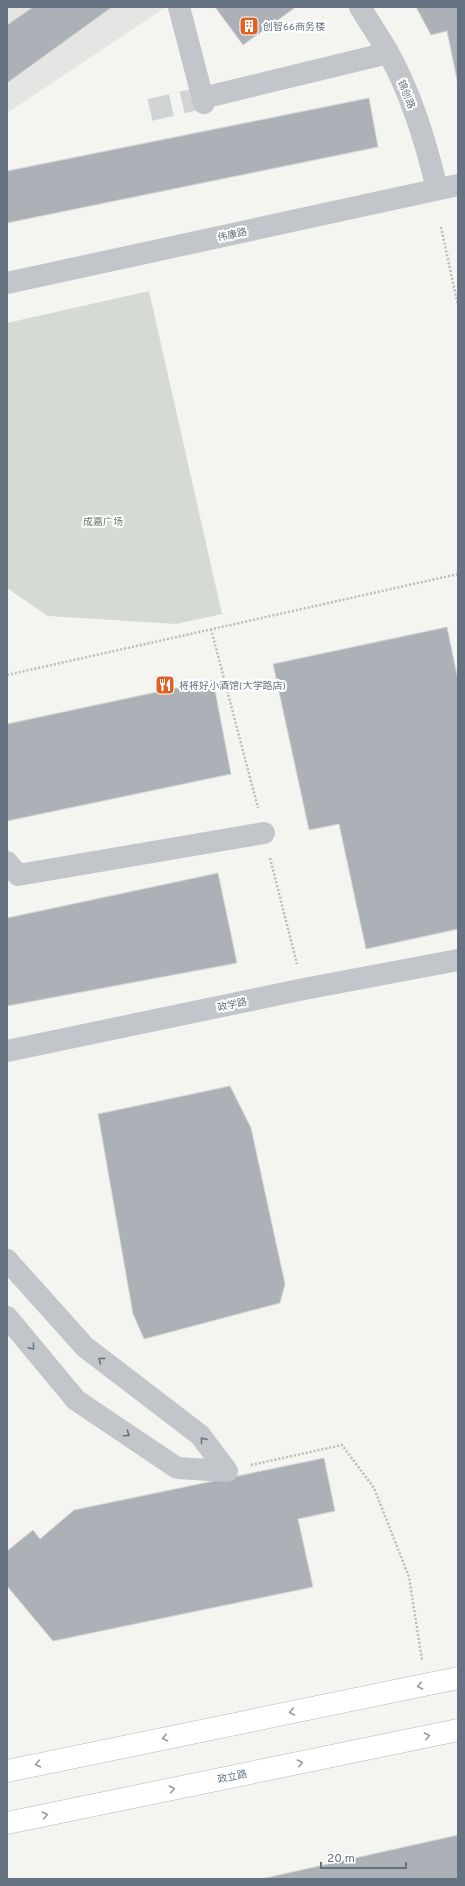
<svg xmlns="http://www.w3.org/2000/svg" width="465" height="1886" viewBox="0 0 465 1886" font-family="Overpass,'Noto Sans SC',sans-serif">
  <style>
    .built { fill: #e5e6e4 }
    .green { fill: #d5dbd2 }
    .building { fill: #abb1b6; stroke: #d5d6d3 }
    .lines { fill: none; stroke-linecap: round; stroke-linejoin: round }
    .minor-tunnel { stroke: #d0d4d5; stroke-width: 22; stroke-dasharray: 22 11; stroke-linecap: butt }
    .major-casing { stroke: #b3b7bb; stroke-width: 23 }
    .path { stroke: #babcbe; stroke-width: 2.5; stroke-dasharray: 2 2; stroke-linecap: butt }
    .minor { stroke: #c2c5c9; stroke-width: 22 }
    .major { stroke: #fff; stroke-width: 22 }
    .oneway { stroke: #697685 }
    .oneway2 { stroke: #929ca7 }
    .labels { text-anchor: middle; stroke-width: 4; stroke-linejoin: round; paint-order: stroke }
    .poi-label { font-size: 10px; fill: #647281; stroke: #fff; text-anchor: start }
    .street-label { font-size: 10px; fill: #647281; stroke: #fff }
    .park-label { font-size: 10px; fill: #657962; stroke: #fff }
  </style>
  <rect width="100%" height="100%" fill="#f4f5f1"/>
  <!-- built -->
  <path class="built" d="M7,7H166L7,113Z"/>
  <!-- green -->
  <path class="green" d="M149,291L222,614L176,624L48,616L7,588V323Z"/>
  <!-- building -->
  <path class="building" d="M33,7H112L7,83V25Z
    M215,7H296L243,45Z
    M416,7H458V85L447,31L431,35Z
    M369,98L378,147L7,223V171Z
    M447,627L458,680V929L366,949L339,824L309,830L273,664Z
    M213,680L231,774L7,821V724Z
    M218,873L237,963L7,1006V918Z
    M230,1086L251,1128L285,1284L280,1303L144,1339L133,1314L98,1114Z
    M324,1458L335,1511L298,1519L313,1587L53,1641L7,1586V1551L33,1530L40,1539L74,1510Z
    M458,1835V1879H261Z"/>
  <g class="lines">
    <!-- minor-tunnel -->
    <path class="minor-tunnel" d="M150,110L215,95"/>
    <!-- major casing -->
    <g class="major-casing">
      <path id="major" d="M7,1771L458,1678
        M7,1823L458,1730"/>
    </g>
    <!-- path -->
    <path class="path" d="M441,227L458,306
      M211,629L258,808
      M7,675L458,574
      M270,858L297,964
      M251,1465L342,1445L374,1488L409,1577L422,1660"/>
    <!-- minor -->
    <path class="minor" d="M179,7L204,103
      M360,7C369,22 380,38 389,54C412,96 426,142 437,189
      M215,95L388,53
      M7,283L458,185
      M7,862L18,875L264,833
      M7,1051L304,989L458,960
      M7,1260L85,1347L200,1435L227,1471
      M7,1317L76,1400L177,1468L227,1471"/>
    <!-- major -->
    <use href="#major" class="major"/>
  </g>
  <!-- one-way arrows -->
  <defs><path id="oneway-chevron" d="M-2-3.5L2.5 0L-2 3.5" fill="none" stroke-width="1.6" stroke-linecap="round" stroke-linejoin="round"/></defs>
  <g class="oneway">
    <use href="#oneway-chevron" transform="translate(32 1347) rotate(50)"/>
    <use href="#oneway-chevron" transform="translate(101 1360) rotate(-143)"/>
    <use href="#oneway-chevron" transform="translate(127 1434) rotate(34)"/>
    <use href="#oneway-chevron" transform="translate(203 1440) rotate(-129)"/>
  </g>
  <g class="oneway2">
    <use href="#oneway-chevron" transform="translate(420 1686) rotate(168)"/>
    <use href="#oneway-chevron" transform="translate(292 1712) rotate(168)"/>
    <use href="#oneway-chevron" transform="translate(427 1736) rotate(-12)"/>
    <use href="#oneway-chevron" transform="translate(165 1738) rotate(168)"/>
    <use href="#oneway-chevron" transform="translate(300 1763) rotate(-12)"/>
    <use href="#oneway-chevron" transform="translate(38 1764) rotate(168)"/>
    <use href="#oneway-chevron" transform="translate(172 1789) rotate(-12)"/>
    <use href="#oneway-chevron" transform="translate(45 1815) rotate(-12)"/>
  </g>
  <!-- icons -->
  <defs>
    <g id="building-square" transform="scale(1)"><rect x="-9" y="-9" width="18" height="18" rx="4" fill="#e06025" stroke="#fff"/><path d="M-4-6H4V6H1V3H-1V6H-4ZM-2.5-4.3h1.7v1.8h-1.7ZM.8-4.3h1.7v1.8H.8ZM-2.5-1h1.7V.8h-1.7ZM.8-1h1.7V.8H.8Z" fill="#fff"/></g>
    <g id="restaurant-square" transform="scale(1)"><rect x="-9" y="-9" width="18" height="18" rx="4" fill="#e06025" stroke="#fff"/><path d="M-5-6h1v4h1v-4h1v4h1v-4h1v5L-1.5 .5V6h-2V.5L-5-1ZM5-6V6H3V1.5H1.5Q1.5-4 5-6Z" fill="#fff"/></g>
  </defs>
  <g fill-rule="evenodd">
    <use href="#building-square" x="249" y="26"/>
    <use href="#restaurant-square" x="165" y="685"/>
  </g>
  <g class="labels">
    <!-- poi labels -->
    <g class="poi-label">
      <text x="263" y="30">创智66商务楼</text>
      <text x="179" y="689">将将好小酒馆(大学路店)</text>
    </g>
    <!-- street labels -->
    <g class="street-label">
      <text transform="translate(407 94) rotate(68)" y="4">锦创路</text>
      <text transform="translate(232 234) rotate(-12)" y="4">伟康路</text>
      <text transform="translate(232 1004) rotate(-12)" y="4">政学路</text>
      <text transform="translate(232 1776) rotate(-12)" y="4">政立路</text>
    </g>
    <!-- park labels -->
    <g class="park-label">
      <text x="103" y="525">成嘉广场</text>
    </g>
  </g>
  <!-- border -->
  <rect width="465" height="1886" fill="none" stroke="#647281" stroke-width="16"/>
  <!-- scale -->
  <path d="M321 1862v6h85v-6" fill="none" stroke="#647281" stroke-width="2"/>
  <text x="327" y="1862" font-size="12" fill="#647281" stroke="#ffffff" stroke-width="3" paint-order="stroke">20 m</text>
</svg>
